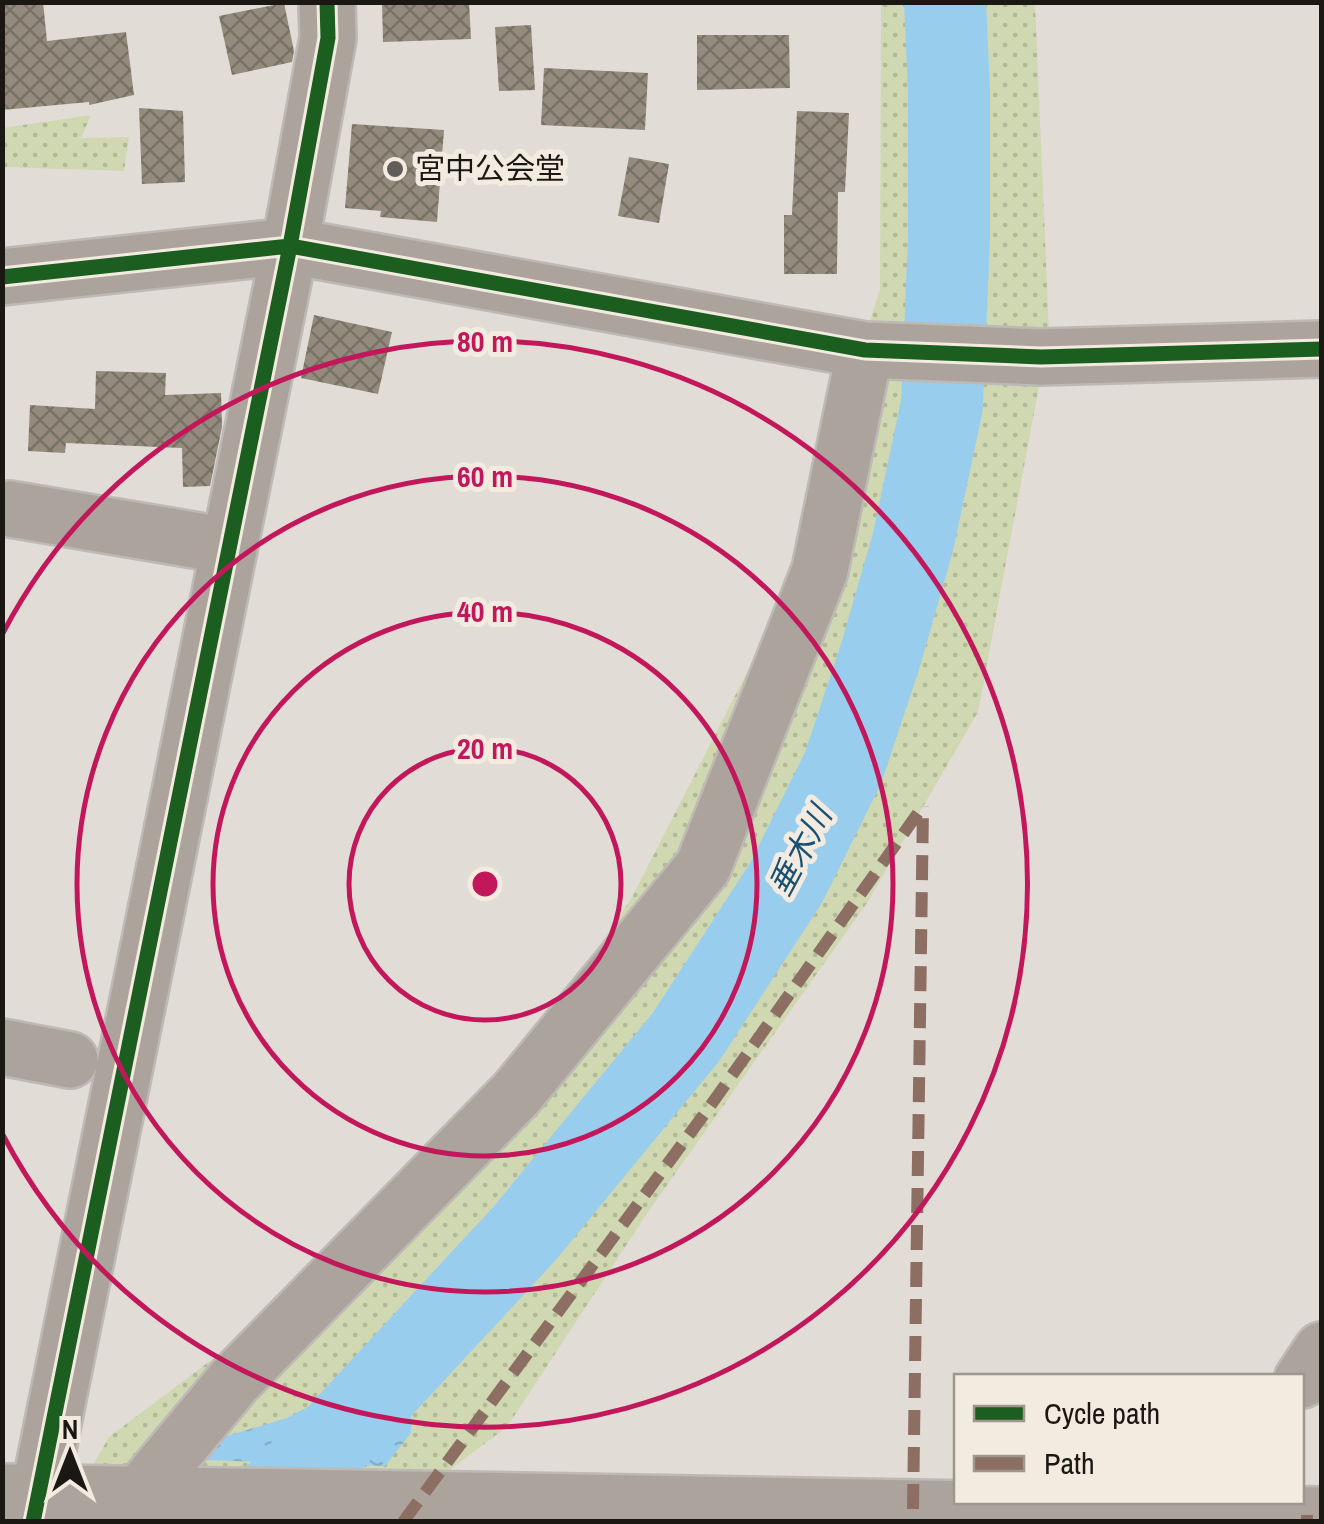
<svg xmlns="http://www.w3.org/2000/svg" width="1324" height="1524" viewBox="0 0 1324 1524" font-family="'Archivo Narrow','Noto Sans JP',sans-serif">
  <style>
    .grass { fill: url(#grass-dots) }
    .water { fill: url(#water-ripples) }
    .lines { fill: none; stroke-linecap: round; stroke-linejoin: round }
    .river { stroke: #99cdee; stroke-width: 82 }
    .building { fill: url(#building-cross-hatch) }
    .minor-casing { stroke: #bdb9b5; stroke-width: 60 }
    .minor { stroke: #aba39c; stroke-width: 55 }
    .quiet { stroke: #8d6e63; stroke-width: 12; stroke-dasharray: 25 12; stroke-linecap: butt }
    .cycleway-casing { stroke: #f3ebe0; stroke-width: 21 }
    .cycleway { stroke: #1b5e20; stroke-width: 15 }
    .ring { fill: none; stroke: #c2185b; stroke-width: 5 }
    .poi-dot { fill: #615d58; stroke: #f3ebe0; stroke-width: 4 }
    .labels { text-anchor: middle; stroke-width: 10; stroke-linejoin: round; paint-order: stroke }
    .poi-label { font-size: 30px; fill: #1b1814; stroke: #f3ebe0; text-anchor: start }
    .water-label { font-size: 32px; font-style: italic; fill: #185173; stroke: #f3ebe0 }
    .centre { fill: #c2185b; stroke: #f3ebe0; stroke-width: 5 }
    .ring-label { font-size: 30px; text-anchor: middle; font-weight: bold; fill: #c2185b; stroke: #f3ebe0; stroke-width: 10; stroke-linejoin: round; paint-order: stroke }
  </style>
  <defs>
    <pattern id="grass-dots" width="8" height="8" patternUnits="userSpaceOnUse" patternTransform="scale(2.5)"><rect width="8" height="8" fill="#d0d8b2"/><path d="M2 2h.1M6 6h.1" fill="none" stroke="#b2b998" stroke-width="1.8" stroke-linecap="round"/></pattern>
    <pattern id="water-ripples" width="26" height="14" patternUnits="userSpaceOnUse" patternTransform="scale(2.5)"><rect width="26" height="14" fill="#99cdee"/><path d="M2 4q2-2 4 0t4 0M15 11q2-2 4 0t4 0" fill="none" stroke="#83afcb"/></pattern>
    <pattern id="building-cross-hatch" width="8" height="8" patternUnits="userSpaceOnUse" patternTransform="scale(2.5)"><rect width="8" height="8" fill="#948b7e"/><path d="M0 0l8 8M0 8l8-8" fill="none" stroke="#787166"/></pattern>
  </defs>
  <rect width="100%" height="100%" fill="#e2dcd7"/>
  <!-- grass -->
  <path class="grass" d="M881,3H1035L1049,333L978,712L867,903L648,1212L507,1427L381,1521L60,1522L109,1437L227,1348L484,1115L631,899L784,600L880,289Z
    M91,115L81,138L129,137L124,171L3,167V128Z"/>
  <!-- water -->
  <path class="water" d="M461,1268L476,1286L413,1353L411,1433L385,1466L206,1460L227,1436L287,1418L344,1388Z"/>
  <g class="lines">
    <!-- river -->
    <path class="river" d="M247,1522L323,1451L525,1233L686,1037L786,883L843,768L880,657L913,542L942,405L949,237V91L945,2"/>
  </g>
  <!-- building -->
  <path class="building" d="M2,2H43L47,41L126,32L134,95L89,105V102L2,110Z
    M382,2H469L471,39L383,42Z
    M284,3L294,51L292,62L232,75L219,16Z
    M531,25L535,90L499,91L495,27Z
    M697,35H789L790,88L697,90Z
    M544,68L648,73L645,130L541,125Z
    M139,108L183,111L185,182L142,184Z
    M797,111L849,113L845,192H838L837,274H784V215H792Z
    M352,124L444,130L437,222L380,217L381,211L345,208Z
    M629,157L669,164L659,223L618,216Z
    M314,315L392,332L378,394L301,378Z
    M96,371L166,373L165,395L221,393L222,427L210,486L183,487L182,448L66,443L65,453L28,451L30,405L95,409Z"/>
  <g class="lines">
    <!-- minor casing -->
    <g class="minor-casing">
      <path id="minor" d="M2,277L290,246L865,350L1041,357L1322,349
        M10,509L229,546
        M2,1047L70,1060
        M1302,1380L1322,1350
        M149,1483L234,1381L517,1093L703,867L820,570L865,350
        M5,1492L1322,1515
        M33,1522L290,246L328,38L327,2"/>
    </g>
    <!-- minor -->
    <use href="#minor" class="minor"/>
    <!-- quiet -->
    <path class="quiet" d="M913,1509L923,806
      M403,1522L708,1109L923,806
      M1307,1522V1515"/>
    <!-- cycleway casing -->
    <g class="cycleway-casing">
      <path id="cycleway" d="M2,277L290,246L865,350L1041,357L1322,349
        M33,1522L290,246L328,38L327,2"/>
    </g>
    <!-- cycleway -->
    <use href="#cycleway" class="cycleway"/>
  </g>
  <!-- distance rings -->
  <g class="ring">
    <circle cx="485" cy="884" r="136"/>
    <circle cx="485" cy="884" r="272"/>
    <circle cx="485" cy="884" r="408"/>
    <path d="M3 633A543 543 0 1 1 3 1135"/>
  </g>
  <!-- markers -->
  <circle class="poi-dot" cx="395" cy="169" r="10"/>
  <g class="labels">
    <!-- poi labels -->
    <g class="poi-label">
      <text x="415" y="179">宮中公会堂</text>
    </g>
    <!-- water labels -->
    <g class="water-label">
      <text transform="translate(800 851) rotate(-62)" y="11">垂木川</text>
    </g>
  </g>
  <circle cx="485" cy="884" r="15" class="centre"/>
  <g class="ring-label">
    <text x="485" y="352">80 m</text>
    <text x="485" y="487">60 m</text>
    <text x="485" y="622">40 m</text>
    <text x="485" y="759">20 m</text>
  </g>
  <!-- border -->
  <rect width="1324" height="1524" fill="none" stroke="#1b1814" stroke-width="10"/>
  <!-- legend -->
  <rect x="954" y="1374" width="350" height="130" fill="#f3ebe0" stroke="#9d978e" stroke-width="2.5"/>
  <rect x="974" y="1406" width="50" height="15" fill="#1b5e20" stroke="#9d978e" stroke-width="2.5"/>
  <text x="1044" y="1424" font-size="30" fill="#1b1814">Cycle path</text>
  <rect x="974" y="1456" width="50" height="15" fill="#8d6e63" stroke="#9d978e" stroke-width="2.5"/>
  <text x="1044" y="1474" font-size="30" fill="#1b1814">Path</text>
  <!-- north arrow -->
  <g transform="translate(70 1454)" stroke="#f3ebe0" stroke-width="8" paint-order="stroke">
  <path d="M0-8L18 38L0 25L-18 38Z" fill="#1b1814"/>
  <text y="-15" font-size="28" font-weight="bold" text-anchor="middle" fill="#1b1814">N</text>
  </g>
</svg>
